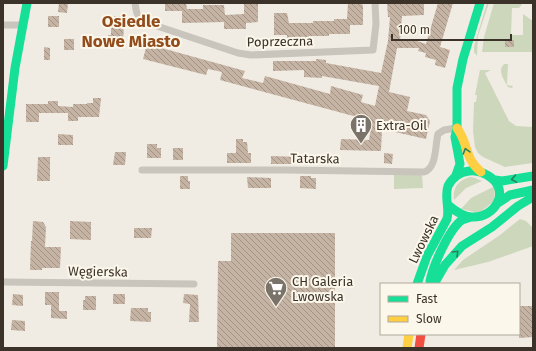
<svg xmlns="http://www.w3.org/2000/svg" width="536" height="351" viewBox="0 0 536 351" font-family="'Fira Sans',sans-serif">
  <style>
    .green { fill: #cdd7bc }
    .building { fill: url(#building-back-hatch) }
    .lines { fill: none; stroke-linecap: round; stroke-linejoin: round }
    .street { stroke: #c9c4bc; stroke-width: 7 }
    .fast { stroke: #16e098; stroke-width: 9 }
    .slow { stroke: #ffcf43; stroke-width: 9 }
    .jam { stroke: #f24e42; stroke-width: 9 }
    .oneway { stroke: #2a805b }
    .labels { text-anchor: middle; stroke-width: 4; stroke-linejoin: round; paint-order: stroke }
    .street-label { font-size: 13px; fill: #3b3229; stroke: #fcf7eb }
    .poi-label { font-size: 13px; fill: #3b3229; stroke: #fcf7eb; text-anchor: start }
    .district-label { font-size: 17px; font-weight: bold; fill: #924b1a; stroke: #fcf7eb }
  </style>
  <defs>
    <pattern id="building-back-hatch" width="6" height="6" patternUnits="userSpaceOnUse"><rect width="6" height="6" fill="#c5b3a3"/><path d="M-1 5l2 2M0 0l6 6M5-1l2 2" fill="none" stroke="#a19285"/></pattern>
  </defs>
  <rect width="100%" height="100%" fill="#f0ece3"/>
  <!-- green -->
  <path class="green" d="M487,3H489L478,36L477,56L474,52V46Z
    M494,3H523L519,8H512L511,35H523V14L533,21V52H482L484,37Z
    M504,64H508L507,85L513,86L512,88L508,87C504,79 497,71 504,64Z
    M480,70H491L485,73L509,121L516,126L533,127V163L505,167L483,157L478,153L475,147L473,131L474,102H476L477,95H475Z
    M394,174L422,175L423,188L394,189Z
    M470,177L475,178L482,181L466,188L454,200C452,189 458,180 470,177Z
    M493,187L495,189L494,201L479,213L461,209L471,198Z
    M520,219L526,221L533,228V246L488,262L454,270L463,260L500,235Z"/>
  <!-- building -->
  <path class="building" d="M59,3H68L67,13L58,12Z
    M165,3H186L187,9H203V5H224L225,15L244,14V3H258V22L246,23V29H224V22L182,23V11H165Z
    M348,3H359L363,5V25H350V34H329V36H309V39L287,38V35H274V13H287L289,23H313V21H334V19H347Z
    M387,3H424V15L402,16L400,41L414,40L426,44L438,3L443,4L444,3H453L440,47L450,50L445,68L435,65L436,60L425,57L426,53L418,51L419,48H397L389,92L410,97L407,111L426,115L430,121L426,139L382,129L381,151L340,150L341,139L369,140L372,121L220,80L222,72L208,69L206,75L143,59L147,44L245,71L242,78L263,83L265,76L330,94L331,86L363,95L361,102L375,106L379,86L322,76V78L304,77V70L273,71V61H316V59L326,60V63L381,73L388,41L390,17H388Z
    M48,16H59V27H48Z
    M114,16H122L123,21H124L123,45H108V35H111V22H114Z
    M64,39H74V50H64Z
    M505,40H514V47H505Z
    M44,47L50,48V60H44Z
    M93,98H101L99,117H78V121H68V113H39V122H26V104H48V101H58V106L73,107V104H87V103H93Z
    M58,134L73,135V145H58Z
    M236,139H243V142H247L248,153H251V163H227V153H236Z
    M147,144H157V148H161V158H147Z
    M173,148H183V160H173Z
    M115,152H126L125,165H113Z
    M384,153L393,154L392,164L384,163Z
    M271,156L300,157V164H271Z
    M38,157H50V181H37Z
    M180,176H188V181H190V189H180Z
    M300,176H311V178H316V189L300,188Z
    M247,177L271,178V188H248Z
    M33,221L43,222L46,227L45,247H61L60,268H42V270H30L31,241H32Z
    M70,221L91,222V240L70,239Z
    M134,228H152L151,238H134Z
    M231,233H335V348H217L218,261H231Z
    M45,292H59V311H67V319L51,318V305H45Z
    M13,294L23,295V306L12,305Z
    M113,294H125V304H113Z
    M184,294L198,295L199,322H189L190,304L183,303Z
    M85,296H96V310H83V300H85Z
    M519,306H533V337L519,338Z
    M131,308H148V312H151V322L130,321Z
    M12,320L25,321V331L11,330Z"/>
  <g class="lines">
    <!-- street -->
    <path class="street" d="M135,3C136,11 137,18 145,22L238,53L251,55L373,50L376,24L375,3
      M3,25H23
      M142,170H285L424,172C437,168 435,145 438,134L444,130L457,128
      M3,282L194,284"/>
    <!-- fast -->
    <path class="fast" d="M3,166L15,68L27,3
      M456,175L460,164L455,137L457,128V88L463,59L480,3
      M495,180L502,181L533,176
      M498,203L510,195L533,190
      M430,281C433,266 449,229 462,220C465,219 468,218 471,217
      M417,284L427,256L447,219C450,208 444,197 448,186C452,178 460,172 469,171C476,170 482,172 487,175C512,189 496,218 472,217C463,217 455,211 448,205
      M434,284L445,265L462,246L492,227L518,206L533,197"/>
    <!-- slow -->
    <path class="slow" d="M457,128C469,144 464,158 481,172
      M407,348L409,334"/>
    <!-- jam -->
    <path class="jam" d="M419,348L421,334"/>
  </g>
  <!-- one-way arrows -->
  <defs><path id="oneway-chevron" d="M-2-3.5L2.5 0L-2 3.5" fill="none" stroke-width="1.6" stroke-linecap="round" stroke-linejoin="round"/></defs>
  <g class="oneway">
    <use href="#oneway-chevron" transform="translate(466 151) rotate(-106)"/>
    <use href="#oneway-chevron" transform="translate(514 179) rotate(170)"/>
    <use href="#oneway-chevron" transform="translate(456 253) rotate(-45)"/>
  </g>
  <!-- icons -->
  <defs>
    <g id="building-pin" transform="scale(1.15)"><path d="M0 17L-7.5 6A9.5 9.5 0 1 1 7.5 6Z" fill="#7a736a" stroke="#fcf7eb"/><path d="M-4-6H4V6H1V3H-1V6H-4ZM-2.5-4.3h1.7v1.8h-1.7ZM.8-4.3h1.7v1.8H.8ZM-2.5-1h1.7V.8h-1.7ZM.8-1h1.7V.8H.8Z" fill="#fff"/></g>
    <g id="supermarket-pin" transform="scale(1.15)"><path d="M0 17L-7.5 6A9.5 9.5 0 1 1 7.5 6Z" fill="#7a736a" stroke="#fcf7eb"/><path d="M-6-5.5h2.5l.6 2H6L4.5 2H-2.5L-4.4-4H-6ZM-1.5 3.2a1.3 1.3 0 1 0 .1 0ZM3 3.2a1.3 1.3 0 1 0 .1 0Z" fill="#fff"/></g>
  </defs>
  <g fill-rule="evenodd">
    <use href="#building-pin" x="361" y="125"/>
    <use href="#supermarket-pin" x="276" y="288"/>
  </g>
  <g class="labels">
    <!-- street labels -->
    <g class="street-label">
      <text transform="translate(280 41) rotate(-1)" y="5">Poprzeczna</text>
      <text transform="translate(315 158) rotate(1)" y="5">Tatarska</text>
      <text transform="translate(423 239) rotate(-64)" y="5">Lwowska</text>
      <text transform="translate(98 271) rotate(1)" y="5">Węgierska</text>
    </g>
    <!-- poi labels -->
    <g class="poi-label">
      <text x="376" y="130">Extra-Oil</text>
      <text x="292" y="286">CH Galeria<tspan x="292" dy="15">Lwowska</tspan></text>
    </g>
    <!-- district labels -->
    <g class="district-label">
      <text x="131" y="27">Osiedle<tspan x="131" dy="20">Nowe Miasto</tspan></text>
    </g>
  </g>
  <!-- border -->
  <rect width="536" height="351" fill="none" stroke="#3b3229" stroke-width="8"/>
  <!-- legend -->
  <rect x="380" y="283" width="140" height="52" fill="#fcf7eb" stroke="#afa89d"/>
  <rect x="388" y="296" width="20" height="6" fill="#16e098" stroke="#afa89d"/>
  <text x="416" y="303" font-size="12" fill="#3b3229">Fast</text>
  <rect x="388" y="316" width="20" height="6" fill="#ffcf43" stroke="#afa89d"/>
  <text x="416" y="323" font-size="12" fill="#3b3229">Slow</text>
  <!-- scale -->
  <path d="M392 34v6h119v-6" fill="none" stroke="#3b3229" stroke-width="2"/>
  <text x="398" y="34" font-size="12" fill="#3b3229" stroke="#fcf7eb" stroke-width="3" paint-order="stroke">100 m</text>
</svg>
